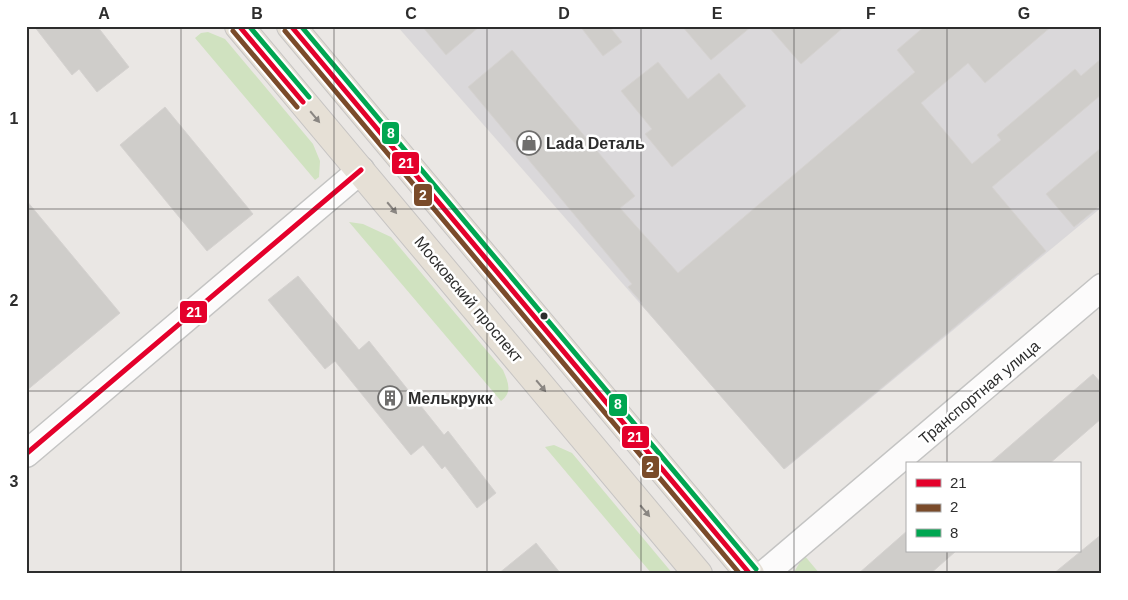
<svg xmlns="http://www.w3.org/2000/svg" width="1128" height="600" viewBox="0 0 1128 600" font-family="Arial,sans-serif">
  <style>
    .industrial { fill: #dad8da }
    .green { fill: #d0e2c0 }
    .building { fill: #cfcdca; stroke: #d5d2d0 }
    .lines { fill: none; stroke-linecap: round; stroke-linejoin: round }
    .minor-casing { stroke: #c4c4c3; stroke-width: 29 }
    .major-casing { stroke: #c6c4c3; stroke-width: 30 }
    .minor { stroke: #fcfbfb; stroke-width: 26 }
    .major { stroke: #e6e0d6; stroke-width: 28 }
    .bus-1-casing { stroke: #fff; stroke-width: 9 }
    .bus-2-casing { stroke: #fff; stroke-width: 9 }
    .bus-3-casing { stroke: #fff; stroke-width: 9 }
    .bus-1 { stroke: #e4002b; stroke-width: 5 }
    .bus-2 { stroke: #7a4b2a; stroke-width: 5 }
    .bus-3 { stroke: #00a651; stroke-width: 5 }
    .oneway { fill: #8a8682 }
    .grid { fill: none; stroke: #2d2d2d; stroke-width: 1; stroke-opacity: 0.55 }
    .bus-dot { fill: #2d2d2d; stroke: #fff; stroke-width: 2 }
    .labels { text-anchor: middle; stroke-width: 5; stroke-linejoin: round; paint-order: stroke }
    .poi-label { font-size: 16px; font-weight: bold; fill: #2d2d2d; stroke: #fff; text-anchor: start }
    .street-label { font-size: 16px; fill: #2d2d2d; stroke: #fff }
    .line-badge { stroke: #fff; stroke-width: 2 }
    .badge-label { font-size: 14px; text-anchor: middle; font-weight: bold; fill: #fff }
    .neatline { fill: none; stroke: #2d2d2d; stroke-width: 2 }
    .grid-label { font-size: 16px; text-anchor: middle; font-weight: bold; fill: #2d2d2d }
  </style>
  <rect width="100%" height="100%" fill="#eae7e4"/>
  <!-- industrial -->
  <path class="industrial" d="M397,26H1102V207L785,469Z"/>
  <!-- green -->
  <path class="green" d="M208,32L225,39L313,144L320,161L319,177L315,180L195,38L201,33Z
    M349,222L363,224L391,237L503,370C508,382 513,392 501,401Z
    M554,445L572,453L673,574H652L545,447Z
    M804,555L820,574H793Z"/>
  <!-- building -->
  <path class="building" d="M34,26H97L129,67L97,92L79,69L72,75Z
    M422,26H480L446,55Z
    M580,26H609L622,42L603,56Z
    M682,26H752L711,60Z
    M768,26H845L801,64Z
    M925,26H1052L985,83L968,63L921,103L972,164L1001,140L997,135L1075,69L1081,76L1102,58V94L992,187L1046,251L784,469L641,304L642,303L628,287L632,284L468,87L512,50L635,196L620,208L678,273L915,72L897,50Z
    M658,62L688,99L719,73L746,106L672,167L645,134L652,129L621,91Z
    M165,107L253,214L207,251L120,145Z
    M1102,147V204L1074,227L1046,194Z
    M26,200L120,313L26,391Z
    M298,276L359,350L369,341L444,435L448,431L496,493L477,508L445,466L442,469L423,445L411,455L335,361L325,369L268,300Z
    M1093,374L1102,384V418L1049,464H989Z
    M907,531V551H956L930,574H858Z
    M1102,534V574H1053Z
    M536,543L561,574H498Z"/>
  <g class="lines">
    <!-- minor casing -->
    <g class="minor-casing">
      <path id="minor" d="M26,454L361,170
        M764,574L1102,287"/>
    </g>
    <!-- major casing -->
    <g class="major-casing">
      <path id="major" d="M239,26L698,574
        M291,26L750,574"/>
    </g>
    <!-- minor -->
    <use href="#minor" class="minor"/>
    <!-- major -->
    <use href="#major" class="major"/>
    <!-- bus-1 casing -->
    <g class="bus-1-casing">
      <path id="bus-1" d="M239,26L303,102
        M291,26L750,574
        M26,454L361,170"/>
    </g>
    <!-- bus-2 casing -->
    <g class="bus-2-casing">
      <path id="bus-2" d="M233,31L297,107
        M285,31L740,574"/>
    </g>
    <!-- bus-3 casing -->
    <g class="bus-3-casing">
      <path id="bus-3" d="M249,26L309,97
        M301,26L756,569"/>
    </g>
    <!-- bus-1 -->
    <use href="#bus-1" class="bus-1"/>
    <!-- bus-2 -->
    <use href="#bus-2" class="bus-2"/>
    <!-- bus-3 -->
    <use href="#bus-3" class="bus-3"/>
  </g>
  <!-- one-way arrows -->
  <defs><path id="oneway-solid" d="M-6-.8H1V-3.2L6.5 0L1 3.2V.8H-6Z" transform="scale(1.25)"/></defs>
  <g class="oneway">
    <use href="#oneway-solid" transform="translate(315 117) rotate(50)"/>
    <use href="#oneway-solid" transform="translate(392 208) rotate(50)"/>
    <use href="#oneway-solid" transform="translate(541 386) rotate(50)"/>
    <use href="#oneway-solid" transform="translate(645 511) rotate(50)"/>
  </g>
  <!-- grid -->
  <path class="grid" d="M181,26V574M334,26V574M487,26V574M641,26V574M794,26V574M947,26V464M26,209H1102M26,391H1102M947,551V574"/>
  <!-- icons -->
  <defs>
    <g id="shop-ring" transform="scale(1.25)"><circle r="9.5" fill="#fff" stroke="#6f6e6d" stroke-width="1.5"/><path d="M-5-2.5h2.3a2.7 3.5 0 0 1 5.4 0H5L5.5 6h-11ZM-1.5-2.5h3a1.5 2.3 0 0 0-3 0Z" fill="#6f6e6d"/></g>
    <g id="building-ring" transform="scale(1.25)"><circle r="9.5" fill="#fff" stroke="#6f6e6d" stroke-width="1.5"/><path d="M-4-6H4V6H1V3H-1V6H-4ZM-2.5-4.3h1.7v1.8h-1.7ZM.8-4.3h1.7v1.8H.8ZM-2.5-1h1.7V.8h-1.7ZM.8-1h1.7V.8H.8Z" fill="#6f6e6d"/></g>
  </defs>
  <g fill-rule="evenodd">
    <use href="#shop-ring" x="529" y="143"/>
    <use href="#building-ring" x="390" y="398"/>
  </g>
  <!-- markers -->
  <circle class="bus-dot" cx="544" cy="316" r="4.5"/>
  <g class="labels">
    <!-- poi labels -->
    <g class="poi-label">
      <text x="546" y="149">Lada Dеталь</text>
      <text x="408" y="404">Мелькрукк</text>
    </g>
    <!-- street labels -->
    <g class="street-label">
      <text transform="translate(469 299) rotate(50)" y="6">Московский проспект</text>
      <text transform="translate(979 392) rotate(-40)" y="6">Транспортная улица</text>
    </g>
  </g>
  <g class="line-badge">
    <rect x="381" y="121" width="19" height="24" rx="5" fill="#00a651"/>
    <rect x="391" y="151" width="29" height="24" rx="5" fill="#e4002b"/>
    <rect x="413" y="183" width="20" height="24" rx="5" fill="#7a4b2a"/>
    <rect x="179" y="300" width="29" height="24" rx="5" fill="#e4002b"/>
    <rect x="608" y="393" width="20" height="24" rx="5" fill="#00a651"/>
    <rect x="621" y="425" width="29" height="24" rx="5" fill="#e4002b"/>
    <rect x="641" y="455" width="19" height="24" rx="5" fill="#7a4b2a"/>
  </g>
  <g class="badge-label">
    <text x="391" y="138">8</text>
    <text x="406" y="168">21</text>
    <text x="423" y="200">2</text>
    <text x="194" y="317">21</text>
    <text x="618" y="409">8</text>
    <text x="635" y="442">21</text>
    <text x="650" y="472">2</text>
  </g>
  <!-- border -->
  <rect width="1128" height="600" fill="none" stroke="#ffffff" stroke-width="55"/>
  <!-- legend -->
  <rect x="906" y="462" width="175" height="90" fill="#ffffff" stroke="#ababab"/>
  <rect x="916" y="479" width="25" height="8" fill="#e4002b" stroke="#ababab"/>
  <text x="950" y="488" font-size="15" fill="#2d2d2d">21</text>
  <rect x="916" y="504" width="25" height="8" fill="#7a4b2a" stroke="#ababab"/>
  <text x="950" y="512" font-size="15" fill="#2d2d2d">2</text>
  <rect x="916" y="529" width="25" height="8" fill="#00a651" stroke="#ababab"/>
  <text x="950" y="538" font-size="15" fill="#2d2d2d">8</text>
  <rect x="28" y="28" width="1072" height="544" class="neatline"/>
  <g class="grid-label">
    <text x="104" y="19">A</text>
    <text x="257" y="19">B</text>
    <text x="411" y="19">C</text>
    <text x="564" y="19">D</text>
    <text x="717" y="19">E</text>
    <text x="871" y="19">F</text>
    <text x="1024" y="19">G</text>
    <text x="14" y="124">1</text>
    <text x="14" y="306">2</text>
    <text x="14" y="487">3</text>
  </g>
</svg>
